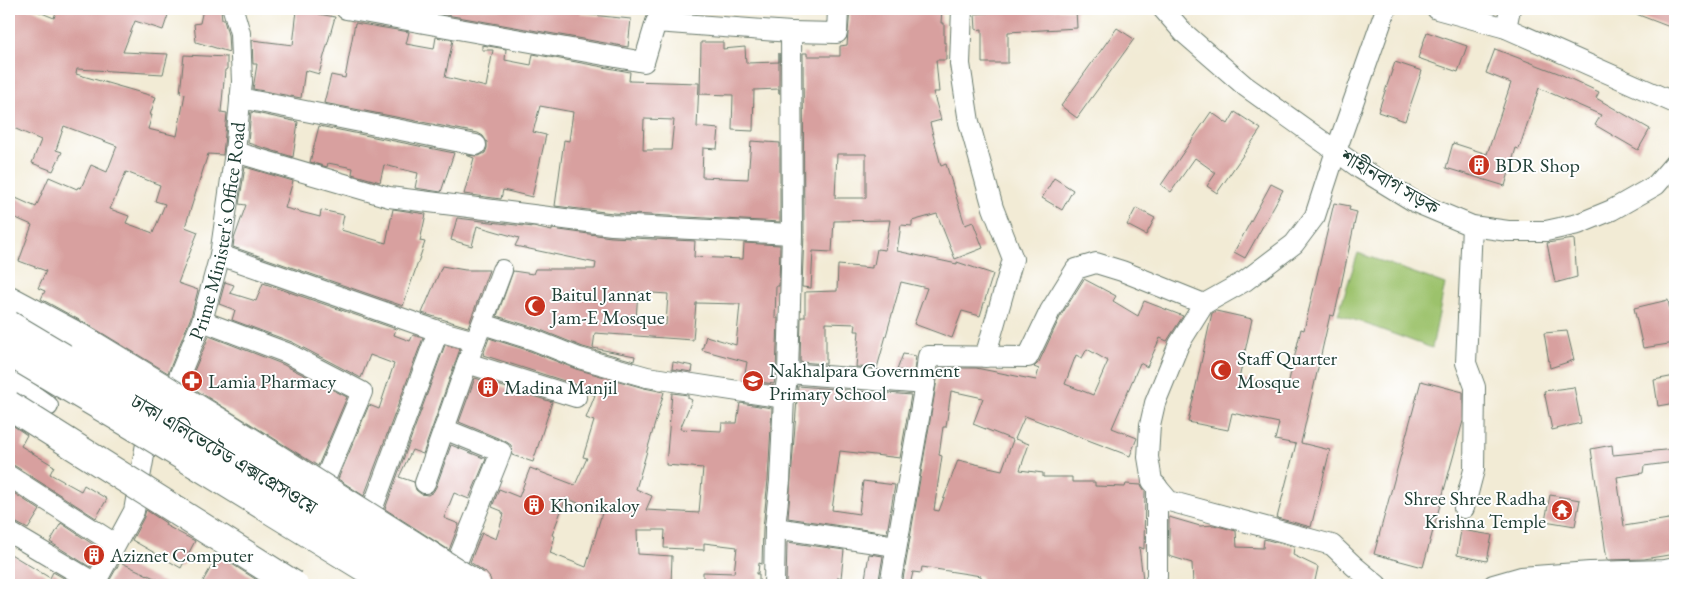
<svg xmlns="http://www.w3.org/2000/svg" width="1684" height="594" viewBox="0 0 1684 594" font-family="'EB Garamond','Noto Serif Bengali',serif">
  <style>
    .built { fill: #f4d3c0 }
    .green { fill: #9cc26c; stroke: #5e8050 }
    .building { fill: #d8a09f; fill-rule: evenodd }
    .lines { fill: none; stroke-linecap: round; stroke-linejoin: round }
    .minor-casing { stroke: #697a6c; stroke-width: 22 }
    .highway-casing { stroke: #697a6c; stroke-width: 30 }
    .minor { stroke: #fff; stroke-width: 20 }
    .highway { stroke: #fff; stroke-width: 28 }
    .tram { stroke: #1f3d34; stroke-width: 1 }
    .rail { stroke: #1f3d34; stroke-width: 4; stroke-dasharray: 8 4; stroke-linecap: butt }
    .highway-bridge-casing { stroke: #697a6c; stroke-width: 30; stroke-linecap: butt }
    .highway-bridge { stroke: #fff; stroke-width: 28 }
    .labels { text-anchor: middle; stroke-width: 4; stroke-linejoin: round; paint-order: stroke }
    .poi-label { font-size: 20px; fill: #1f3d34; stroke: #fff; text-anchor: start }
    .street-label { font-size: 20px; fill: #1f3d34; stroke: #fff }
  </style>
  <rect width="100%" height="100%" fill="#fff"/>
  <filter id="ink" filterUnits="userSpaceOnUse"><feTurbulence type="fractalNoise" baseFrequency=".02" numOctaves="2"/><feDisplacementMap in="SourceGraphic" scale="10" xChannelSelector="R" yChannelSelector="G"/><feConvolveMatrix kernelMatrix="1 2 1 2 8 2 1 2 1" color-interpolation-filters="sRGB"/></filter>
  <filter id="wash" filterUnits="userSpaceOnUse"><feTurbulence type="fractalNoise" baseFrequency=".0096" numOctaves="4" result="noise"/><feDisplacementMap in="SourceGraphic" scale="20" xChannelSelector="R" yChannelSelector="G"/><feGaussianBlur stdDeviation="1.12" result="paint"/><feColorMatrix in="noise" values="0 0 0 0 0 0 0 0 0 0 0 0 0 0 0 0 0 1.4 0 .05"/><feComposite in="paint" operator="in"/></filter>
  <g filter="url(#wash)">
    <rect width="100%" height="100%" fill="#f2ebd5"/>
    <!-- built -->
    <path class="built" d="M1617,9H1675V32Z"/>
    <!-- green -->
    <path class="green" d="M1358,253L1445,284L1432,348L1338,314Z"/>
    <g id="blocks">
      <!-- building -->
      <path class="building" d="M9,9H32L54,18L57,9H99L105,11V9H170L163,30L135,21L123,52L168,54L163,74L77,69L76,74L156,97L150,115H152L148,129L177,136L185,94L180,93L184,55L227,57V69L225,70L221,112L227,113L223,155L208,154L185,227L198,232L178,283L198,290L191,317L168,373L92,327L41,299L45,291L38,288L46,271L19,261L32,225L9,215V195L36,207L49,177L77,189L78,187L81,188L91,165L107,172L117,146L64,126L56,150L62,152L53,171L32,163L41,140L9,126ZM126,172L160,185L155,201L165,204L153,233L126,223L129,216L110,209Z
        M203,9H221L222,20H224L228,35L229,52L196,42L194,24L200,23Z
        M442,9H582L581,14L631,19L628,47L441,14Z
        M850,9H942L941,23H944V43H946V60H936L939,92H933L941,120L930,123L941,166L946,164L965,225L973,222L983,248L955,259L937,214L912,221V226L901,225L897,251L957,264V262L993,274L980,316L962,311L952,338L914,324L927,288L901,282L877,368L856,367L859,331H855L856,324L826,323V364L800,362L801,317H805V292L837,291L838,265L872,268V265H874L877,249L885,250L890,220L834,221L832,252L813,251L811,288L802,287L804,234L803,53H807V56H840V46L847,45ZM837,154H866V198H835Z
        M1027,9L1076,10L1077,28L1008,32V63H982V29L976,30L975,14Z
        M1626,9H1675V29L1626,10Z
        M297,10L319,12V14L335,17L319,74L305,70L301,98L253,89L257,64H253L252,40L293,45Z
        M355,23L409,32L406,44L434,49L436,37L453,40L445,77L486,87L493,50H482V45L506,49L505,60L531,65L533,54L630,72L629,81L699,83L697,127L719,129L717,149L703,148L702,177L748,179L751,141L780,143V222L613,213L555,206L564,140L569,141L573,112L540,106L533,132L546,135L532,197L503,190L501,199L464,194L474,158L466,155L479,156L485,153L487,148V142L483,136L478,133L324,103L331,75L345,78ZM644,119L674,120L671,150H643Z
        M1117,28L1134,39L1077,118L1061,106Z
        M1427,32L1467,46L1458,72L1418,58Z
        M701,42H723V49L745,47L746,63L779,62V53V94V89L754,90L753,131L732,130L733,95L700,94Z
        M1495,49L1558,73L1599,92L1596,98L1650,129L1638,150L1595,125L1601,115L1539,88L1519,149L1516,148L1505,186L1446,168L1453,143L1487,154L1511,83L1486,73Z
        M1395,62L1422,71L1405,121L1378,112Z
        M251,112L298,122L293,157L248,143Z
        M1211,112L1228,124L1235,112L1261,129L1217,193L1207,186L1216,173L1195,158L1171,192L1161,185Z
        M319,126L454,153L441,192L415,188L418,173L384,165L380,182L352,174L353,168L328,163L327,167L310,162Z
        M245,167L293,181L285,208L320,217L321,210L344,215L341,230L386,243L393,209L426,214L420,241L425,242L403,306L233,247L234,239L246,205L239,204Z
        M1054,178L1073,190L1062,210L1042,198Z
        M1271,184L1283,190L1245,258L1234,252Z
        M1334,203L1350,206L1349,210L1357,212L1337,304L1334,316L1330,315L1301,443L1330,450L1311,527L1277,518L1296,444L1275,440L1279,423L1232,413L1228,430L1188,422L1212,313L1216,311L1252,319L1239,379L1287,389L1301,329L1304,330Z
        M1136,208L1155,218L1146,235L1127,225Z
        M457,218L533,227L552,231V229L611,237L695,241L694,257L743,259L744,243L780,245L779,286H776L775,318H778L776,372L774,384L744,380L747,362L702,350L706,336L736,345L740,304L696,303L693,340L595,333L593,348L635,356L634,361L583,347L538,329L497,316L513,271L533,274L535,269H595L596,263L515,246L519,238L477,226L472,246L451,240ZM638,292L668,294L666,325L636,319Z
        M1574,239L1577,277L1555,283L1547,243Z
        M442,266L465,270H489L468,327L422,313Z
        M1084,279L1116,296L1113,301L1138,316L1144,301L1183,316L1167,341L1160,338L1147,367L1140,363L1112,428L1137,438L1130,456L1025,416L1015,439L1029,444L1020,470L1043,473V477H1072V482H1095V486L1125,487L1126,484L1141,485L1145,491L1144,549L1139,547L1143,579L1119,582V585H1100V579L1049,583V585H981V576L922,567L921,573L913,572L910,585H902L939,368H976L1036,380L1039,369L1034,367L1039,362L1060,317ZM1087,349L1108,361L1093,395L1065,384L1076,355L1082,358ZM951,391L983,398L973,424L1013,440L1002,470L958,460L939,511L934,510L942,456L939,455L943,427H946Z
        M225,282L234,285L230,293L256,301L263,283L396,329L394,335L410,341L413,335L423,338L364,496L338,479L369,405L379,409L394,364L370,355L361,378L292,342L232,320L235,310L219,304Z
        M1668,300L1675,335V343L1643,348L1634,308Z
        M1567,331L1574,360L1550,368L1544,333Z
        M209,336L282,364L347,397L318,466L188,385Z
        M489,338L530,351L576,369L644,388L664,392L636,489L652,496L646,510L699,513L703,468L666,465L672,393L688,395V398L692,400L680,429L721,431L722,423H737L740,403L772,408L768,480L763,528L762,564L759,563L758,573H756V574H759V585H703V572L734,573L737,547L704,543V550L664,548L665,530H637L638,554L672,556L671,585H492L490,578L485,572L470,562L482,533L496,539L504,514L502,513V511L492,507L499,489L519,497L530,468L575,485L587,458L583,457L594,421L586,418L595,395L586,392L580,386L483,355ZM566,498L602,513L586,567L550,553L555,536L552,535Z
        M445,345L460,349L423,454L412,450L399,477L414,482L416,490L421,494L428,495L433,492L436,487L451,445L486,459L469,499L454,493L444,518L459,524L449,550L385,509Z
        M903,354L916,356L914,371L897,370Z
        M673,362L693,366L692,372L672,369Z
        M1675,376V403L1658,406L1654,380Z
        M475,378L552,402L533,462L512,455L511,445L505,441L459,422Z
        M1421,381L1463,392V421L1423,567L1374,554Z
        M798,386L870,392L869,394L886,400L888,393L911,395L900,458L840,451L832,510L859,514L863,481L895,485L887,533L788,518Z
        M1574,387L1581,423L1552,430L1544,391Z
        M9,423L27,435L21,446L54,466L50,474L81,491L84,485L107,499L96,518L15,466L9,464Z
        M1612,445L1613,455L1675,449V462L1644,466L1643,473L1617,477L1624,526L1675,518V554L1644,559L1607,560L1591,449Z
        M9,490L40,510L28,529L15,522L9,520Z
        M1550,495L1580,500L1575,526L1545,521Z
        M146,510L166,523L165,525L195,541L181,568L132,540L144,517Z
        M1169,517L1200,526L1214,525L1236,531L1237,547L1263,548L1264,539L1294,547L1293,555L1318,567L1314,585H1193L1192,563L1169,556Z
        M61,523L100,549L90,567L50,542Z
        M1461,530L1492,535L1487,561L1457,555Z
        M787,542L844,550L841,578L838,577V585H786Z
        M9,553L50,578L53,572L76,585H9Z
        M869,554L883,556L878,585H864Z
        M218,555L263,584L262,585H210L203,581Z
        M120,562L169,585H107Z"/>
    </g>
  </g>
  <g filter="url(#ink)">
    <use href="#blocks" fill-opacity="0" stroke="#697a6c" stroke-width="1"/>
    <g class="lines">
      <!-- minor casing -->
      <g class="minor-casing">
        <g id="minor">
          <path d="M346,9L644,62L656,22L791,32"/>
          <path d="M962,9L960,64L969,122L993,208L1013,259L985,357"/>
          <path d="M1163,9L1184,33L1245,86L1361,169L1415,202L1472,226L1508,231H1546L1578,224L1612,210L1656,185L1675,163"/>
          <path d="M1437,9L1506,28L1675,103"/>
          <path d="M1506,28L1510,9"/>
          <path d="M240,98L476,145"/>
          <path d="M235,152L389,197L612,225L792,234"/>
          <path d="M220,255L438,331L475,341"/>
          <path d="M202,321L287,353L362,392L323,484"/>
          <path d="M480,329L502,270"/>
          <path d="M467,363L576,397"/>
          <path d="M788,373L925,384"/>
          <path d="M9,378L48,406"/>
          <path d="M444,429L501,452L455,567"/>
          <path d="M9,476L115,544"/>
          <path d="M425,483L475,341L480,329L486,325L534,340L579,358L647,377L784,398"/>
          <path d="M1464,508L1474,470L1475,387L1466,363L1472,226"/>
          <path d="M370,515L438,331"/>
          <path d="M775,528L896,546"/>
          <path d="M9,532L95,583"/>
          <path id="s1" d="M94,585L134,511L146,444L152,434L175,386L202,321L220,255L235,152L242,82L240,33L233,9"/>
          <path d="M774,585L775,528L780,481L784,398L788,373L792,234L791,32L837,33L838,9"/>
          <path d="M890,585L925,384L928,356L1028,357L1050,311L1076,269L1096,263L1122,271L1204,304"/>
          <path d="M1154,585L1157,577V486"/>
          <path d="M1377,585L1354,566L1332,545L1169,501L1152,481L1148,457L1150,425L1155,403L1179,344L1204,304L1245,281L1294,244L1315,216L1336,151L1386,9"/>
          <path d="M1493,585L1521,577L1590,572L1665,570L1675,568"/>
        </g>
      </g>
      <!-- highway casing -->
      <g class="highway-casing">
        <path id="highway" d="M9,300L84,340"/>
      </g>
      <!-- minor -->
      <use href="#minor" class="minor"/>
      <!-- highway -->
      <use href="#highway" class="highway"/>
      <!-- tram -->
      <path class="tram" d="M9,347L152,434L397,585"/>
      <!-- rail -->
      <path class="rail" d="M9,363L146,444L370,585"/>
      <!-- highway-bridge casing -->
      <g class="highway-bridge-casing">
        <path id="highway-bridge" d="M9,325L202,440L439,585
          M84,340L227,427L476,585
          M9,352L134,426L393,585
          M9,405L294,585"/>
      </g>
      <!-- highway-bridge -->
      <use href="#highway-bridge" class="highway-bridge"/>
    </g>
  </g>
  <!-- icons -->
  <defs>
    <g id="building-disc" transform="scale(1.125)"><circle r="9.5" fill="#c8321e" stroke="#fff"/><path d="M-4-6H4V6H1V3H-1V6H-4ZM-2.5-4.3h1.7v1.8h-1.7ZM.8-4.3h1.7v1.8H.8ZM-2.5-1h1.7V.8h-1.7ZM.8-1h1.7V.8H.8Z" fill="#fff"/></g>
    <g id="mosque-disc" transform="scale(1.125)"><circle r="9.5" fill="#c8321e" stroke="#fff"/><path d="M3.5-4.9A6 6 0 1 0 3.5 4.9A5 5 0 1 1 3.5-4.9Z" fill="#fff"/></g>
    <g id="pharmacy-disc" transform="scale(1.125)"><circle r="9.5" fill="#c8321e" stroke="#fff"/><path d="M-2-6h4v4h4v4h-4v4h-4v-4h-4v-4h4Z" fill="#fff"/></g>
    <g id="school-disc" transform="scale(1.125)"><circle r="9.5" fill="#c8321e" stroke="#fff"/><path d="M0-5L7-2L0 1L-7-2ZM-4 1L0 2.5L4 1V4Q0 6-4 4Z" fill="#fff"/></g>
    <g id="temple-disc" transform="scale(1.125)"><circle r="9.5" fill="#c8321e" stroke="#fff"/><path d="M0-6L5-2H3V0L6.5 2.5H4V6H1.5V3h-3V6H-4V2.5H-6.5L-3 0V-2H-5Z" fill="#fff"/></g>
  </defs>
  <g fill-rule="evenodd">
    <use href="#building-disc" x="1479" y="165"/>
    <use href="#mosque-disc" x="535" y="306"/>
    <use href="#mosque-disc" x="1221" y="370"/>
    <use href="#pharmacy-disc" x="192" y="381"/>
    <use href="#school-disc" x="753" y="381"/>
    <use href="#building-disc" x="488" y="387"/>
    <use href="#building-disc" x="534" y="505"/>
    <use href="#temple-disc" x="1562" y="510"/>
    <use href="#building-disc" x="94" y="555"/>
  </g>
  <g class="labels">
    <!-- poi labels -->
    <g class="poi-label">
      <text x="1495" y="172">BDR Shop</text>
      <text x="551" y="301">Baitul Jannat<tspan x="551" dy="23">Jam-E Mosque</tspan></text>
      <text x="1237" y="365">Staff Quarter<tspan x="1237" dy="23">Mosque</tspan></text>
      <text x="769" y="377">Nakhalpara Government<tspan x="769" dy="23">Primary School</tspan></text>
      <text x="208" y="388">Lamia Pharmacy</text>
      <text x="504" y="394">Madina Manjil</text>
      <text x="1546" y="505" text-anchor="end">Shree Shree Radha<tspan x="1546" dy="23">Krishna Temple</tspan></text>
      <text x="550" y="512">Khonikaloy</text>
      <text x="110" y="562">Aziznet Computer</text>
    </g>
    <!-- street labels -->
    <g class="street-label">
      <text transform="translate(1390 182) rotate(30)" y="7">শাহীনবাগ সড়ক</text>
      <text dy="7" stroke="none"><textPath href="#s1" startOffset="379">Prime Minister's Office Road</textPath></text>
      <text transform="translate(224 454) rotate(31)" y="7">ঢাকা এলিভেটেড এক্সপ্রেসওয়ে</text>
    </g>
  </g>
  <!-- margin -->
  <rect width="1684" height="594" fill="none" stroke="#fff" stroke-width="30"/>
</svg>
